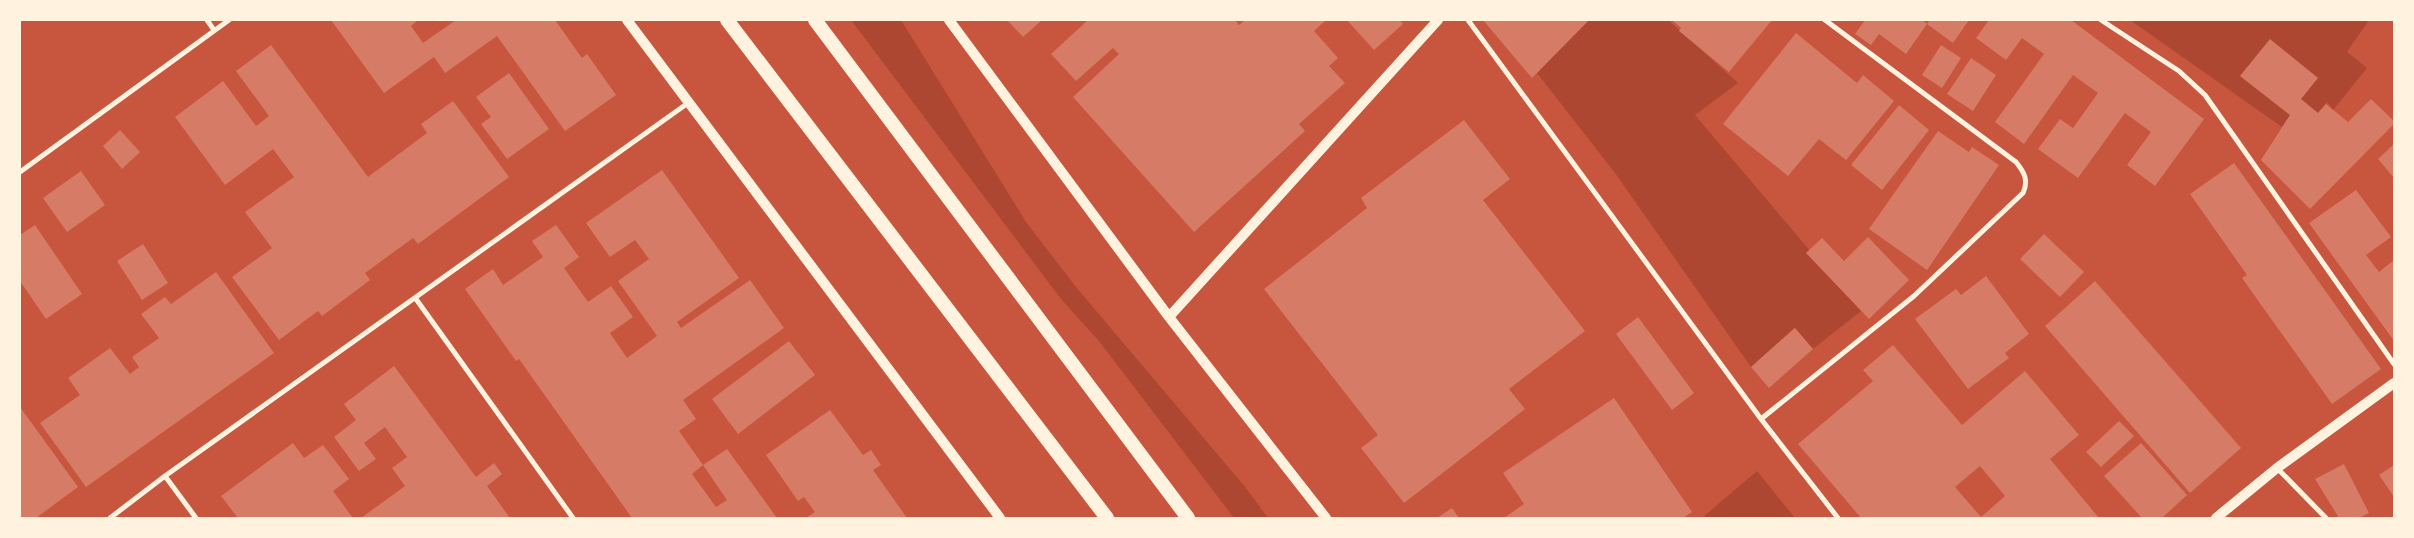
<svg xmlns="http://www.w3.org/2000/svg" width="2414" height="538" viewBox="0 0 2414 538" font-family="'IBM Plex Serif',serif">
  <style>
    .green { fill: #ae4732 }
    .building { fill: #d67c66; fill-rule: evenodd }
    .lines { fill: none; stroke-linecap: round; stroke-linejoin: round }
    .minor { stroke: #fff3e0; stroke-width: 5 }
    .secondary { stroke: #fff3e0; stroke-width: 10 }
    .trunk { stroke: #fff3e0; stroke-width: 14 }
  </style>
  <rect width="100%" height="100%" fill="#c8553d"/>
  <!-- green -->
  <path class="green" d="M851,20H901L1026,222L1076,287L1246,488L1268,518H1234L1099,341L1061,299Z
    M1589,20H1668L1738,83L1695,115L1861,311L1813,349L1794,328L1751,367L1615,173L1537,73Z
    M2130,20H2369L2347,52L2367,68L2333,110L2327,102L2318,113L2301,100L2282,127Z
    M1757,471L1795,518H1702Z"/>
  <!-- building -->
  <path class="building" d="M331,20H418L411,26L423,43L456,20H555L582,58L587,54L616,95L565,131L497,36L445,73L434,57L384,93Z
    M1007,20H1042L1023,37Z
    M1088,20H1235L1239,25L1245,20H1326L1314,31L1338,58L1329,66L1345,83L1299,124L1305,131L1194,232L1073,97L1119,54L1113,48L1076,81L1051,54Z
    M1347,20H1400L1403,24L1374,50Z
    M1483,20H1589L1532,78Z
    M1672,20H1772L1729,72L1679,31L1681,28Z
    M1865,20H1922L1927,24L1930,20H1969L1953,43L1927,24L1906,54L1879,34L1871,45L1855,34Z
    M1989,20H2071L2204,119L2155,186L2127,165L2151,132L2125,113L2078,178L2038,149L2060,119L2073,128L2098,93L2073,75L2024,144L1995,122L2044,54L2022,38L2006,60L1976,38Z
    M1796,33L1857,83L1863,75L1894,101L1846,160L1819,139L1788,176L1723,124Z
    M2270,39L2318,78L2301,99L2318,113L2326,104L2348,122L2371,99L2394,121V124L2310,209L2261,160L2290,115L2240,76Z
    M271,45L368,177L427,133L421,124L453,101L509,177L418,244L413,238L365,273L370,280L322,316L318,311L279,340L232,277L272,248L245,212L294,177L273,149L225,185L175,117L223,81L256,126L269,116L236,71Z
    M1941,45L1961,58L1942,88L1922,75Z
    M1971,58L1996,75L1973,111L1947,94Z
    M509,73L549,129L507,159L481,124L491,117L476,97Z
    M1899,105L1929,130L1882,190L1851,165Z
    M1464,120L1510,179L1483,200L1585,331L1509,389L1525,409L1404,503L1361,448L1378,435L1264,289L1367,208L1361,198Z
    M120,130L140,152L122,169L103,146Z
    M1938,131L1969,152L1972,147L1999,165L1927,270L1869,229Z
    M2394,144V178L2378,159Z
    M2234,163L2381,369L2332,404L2242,278L2247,275L2190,194Z
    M662,170L739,278L677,322L681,328L750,280L784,328L683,400L696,419L679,431L703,465L692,474L716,507L727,500L703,465L727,449L777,518H632L519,359L516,361L465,289L493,269L503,285L543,257L532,241L556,225L579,257L564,268L588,302L611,286L633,317L610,333L627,358L657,336L618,281L649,259L635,240L610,257L586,223Z
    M81,171L105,205L67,232L43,198Z
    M2356,190L2391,237L2366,255L2379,272L2394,260V341L2309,223Z
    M35,225L82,294L46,319L20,281V235Z
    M2044,234L2084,272L2060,297L2020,259Z
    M1868,237L1909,280L1869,319L1806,253L1822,238L1844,261Z
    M143,244L168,283L142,300L117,261Z
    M216,272L274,353L86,487L40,423L80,395L68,378L110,348L130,374L139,367L132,357L159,338L141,314L165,297L171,304Z
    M1986,276L2029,334L2005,353L2009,358L1968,389L1915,319L1956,289L1961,295Z
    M2095,281L2241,448L2190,493L2045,326Z
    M1638,317L1694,393L1672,410L1616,334Z
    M1795,328L1813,349L1769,388L1751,367Z
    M789,341L815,375L738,434L712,399Z
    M1893,345L1962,425L2025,371L2079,435L2050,459L2099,518H1861L1798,444L1873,381L1863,370ZM1980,466L2005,496L1981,517L1955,487Z
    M394,366L476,477L494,463L502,474L487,486L510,518H361L405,486L392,468L407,457L385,427L364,443L376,459L359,471L334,437L356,420L344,404Z
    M1614,398L1692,512L1683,518H1504L1524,504L1503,473Z
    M20,407L78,487L36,518H20Z
    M830,410L863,455L871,450L881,465L873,470L907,518H806L815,512L804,497L798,501L766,455Z
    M2119,421L2134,436L2101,467L2086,452Z
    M293,443L304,458L323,445L349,479L333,491L353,518H238L221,496Z
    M2141,443L2187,495L2162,518H2142L2104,476Z
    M2344,464L2369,513L2359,518H2339L2315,479Z
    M2394,465V497L2379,475Z
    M1452,508L1459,518H1437Z"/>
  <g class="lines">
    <!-- minor -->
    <path class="minor" d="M207,20L214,30
      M1468,20L1761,419L1838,518
      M2101,20L2179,71L2205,95L2394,364
      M20,172L229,20
      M416,299L573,518
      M1761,419L1914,296L2023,193C2029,180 2024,172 2016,162L1825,20
      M2277,468L2326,518
      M165,476L196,518
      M110,518L165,476L688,103"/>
    <!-- secondary -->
    <path class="secondary" d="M627,20L1000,518
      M949,20L1169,317L1326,518
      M1169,317L1438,20
      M2216,518L2277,468L2394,383"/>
    <!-- trunk -->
    <path class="trunk" d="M727,20L1107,518
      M815,20L1188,518"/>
  </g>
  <!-- border -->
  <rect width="2414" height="538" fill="none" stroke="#fff3e0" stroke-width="42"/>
</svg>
